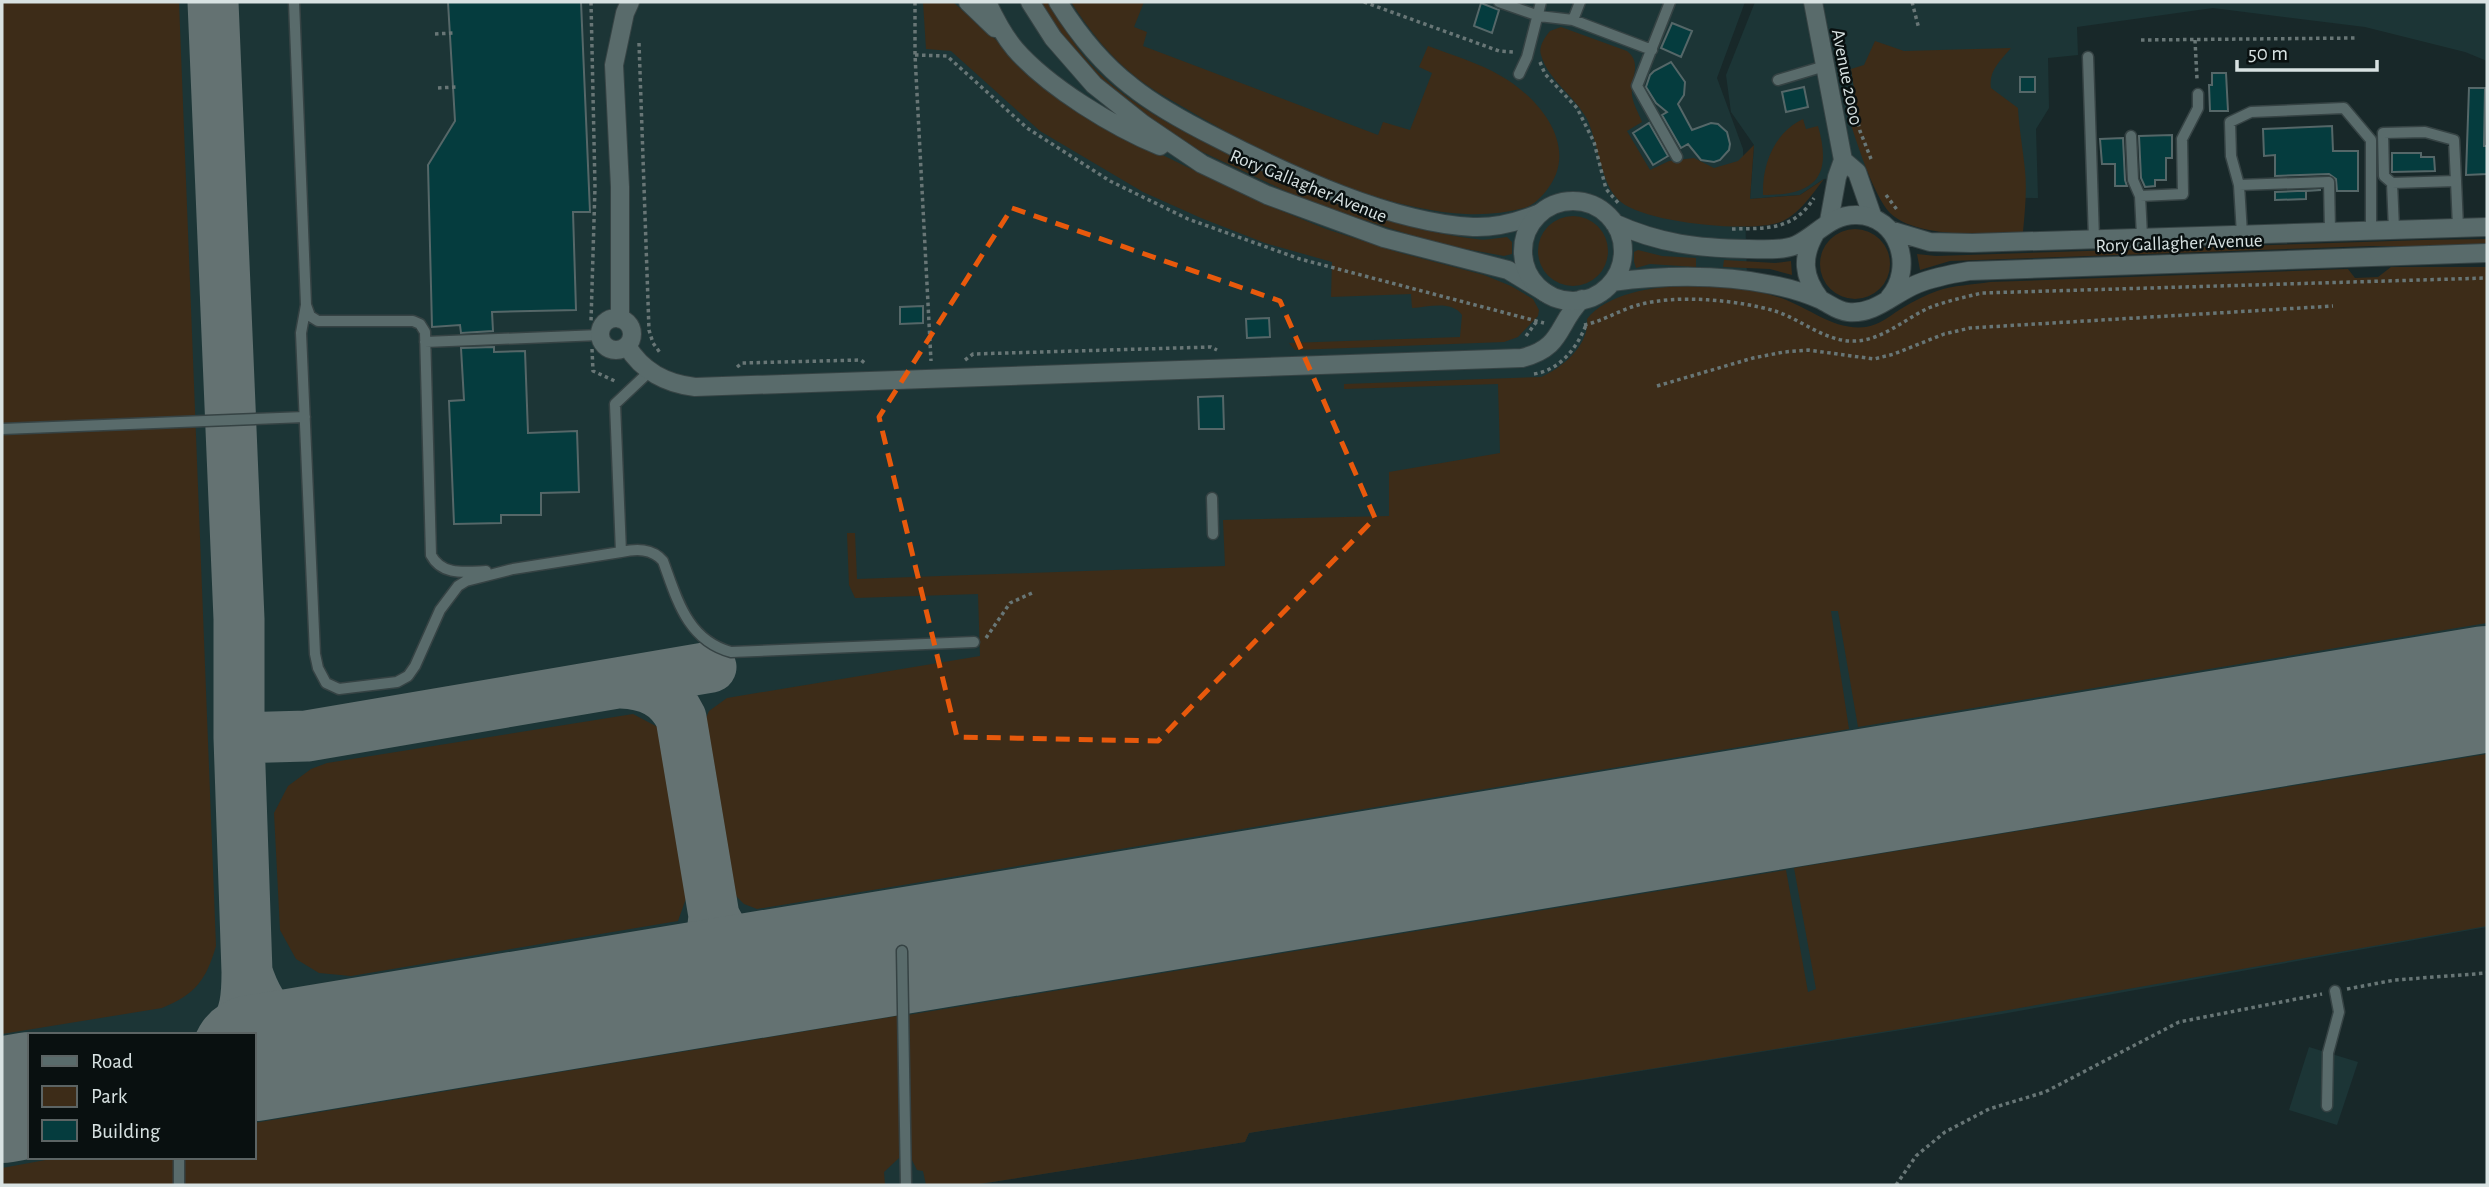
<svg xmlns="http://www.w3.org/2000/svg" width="2489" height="1187" viewBox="0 0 2489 1187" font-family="'Alegreya Sans',sans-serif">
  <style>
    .built { fill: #1c3536; fill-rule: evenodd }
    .green { fill: #3d2c18 }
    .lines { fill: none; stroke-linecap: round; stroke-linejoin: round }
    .taxiway { stroke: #647272; stroke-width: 51 }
    .runway { stroke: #647272; stroke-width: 126 }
    .building { fill: #053c3e; stroke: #556768; stroke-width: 2 }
    .lane-casing { stroke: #364344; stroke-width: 13 }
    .street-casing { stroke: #364344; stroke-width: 20 }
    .secondary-casing { stroke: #364344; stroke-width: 20 }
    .path { stroke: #687676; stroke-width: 3.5; stroke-dasharray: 3.5 3.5; stroke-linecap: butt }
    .lane { stroke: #596b6b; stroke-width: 10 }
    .street { stroke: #596b6b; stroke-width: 18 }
    .secondary { stroke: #596b6b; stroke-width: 18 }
    .marked { fill: none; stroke: #e8590c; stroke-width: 5; stroke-dasharray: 14 9; stroke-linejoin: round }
    .labels { text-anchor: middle; stroke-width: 5; stroke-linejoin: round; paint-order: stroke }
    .street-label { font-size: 19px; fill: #d8e2e2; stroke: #091010 }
  </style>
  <rect width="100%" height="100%" fill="#182829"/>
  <!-- built -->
  <path class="built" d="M2,2H1745L1717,78L1743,149L1752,433L2487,295V927L2002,1014L1249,1133L1245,1142L973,1185H2ZM30,1035H254V1157H30Z
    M1755,2H2487V61L2465,52L2365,27L2213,8L2077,27L2078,55L2048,58L2049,108L2036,129L2038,198L1924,197L1881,171L1824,179L1800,195L1750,199L1754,145L1731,112L1726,75Z
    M2309,1047L2358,1062L2337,1125L2289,1110Z"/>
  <!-- green -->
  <path class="green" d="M2,2H179L216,946C206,980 196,994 162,1008L2,1034Z
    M923,2H953L1036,75L1109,129L1255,200L1326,229L1397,252L1484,275L1511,286L1533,299L1539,310L1538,316L1518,337L1504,342L1295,350L1289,343L1460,337L1462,315C1452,300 1428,307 1412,308L1411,294L1331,297L1332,262L1265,243L1201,218L1143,192L1040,131L951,51L926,49Z
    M1040,2H1048C1063,25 1077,51 1097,71C1133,107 1182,131 1227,153C1305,191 1388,229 1476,239C1486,241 1497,238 1507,237L1512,242V254L1504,256L1439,244L1311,203L1194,148L1147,123L1099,83L1060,38Z
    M1071,2H1144L1134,27L1147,32L1143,46L1378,135L1383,122L1410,130L1432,73L1419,67L1428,46C1452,55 1479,63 1501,76C1533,94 1571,135 1556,174C1551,187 1537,205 1524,208C1505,213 1486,215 1466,214C1379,210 1269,157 1195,114C1175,102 1155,92 1137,78C1110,57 1089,30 1071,2Z
    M1561,27L1627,51C1643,64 1630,78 1632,95C1633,104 1639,114 1642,122L1627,131L1650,170L1669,161L1694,158L1714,168L1738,161L1754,145L1750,199L1800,195L1824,179C1812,194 1801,212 1783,221C1754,234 1646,223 1621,202C1600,185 1599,144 1587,119C1574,95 1548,80 1541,55C1538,47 1545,37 1550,31Z
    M1875,41L1904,51L2011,48C2001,60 1988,71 1991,88L2018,108C2019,129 2023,149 2025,170C2027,190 2025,211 2023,232C1988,234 1917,239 1890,213C1873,196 1853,132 1846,108L1857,109L1851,69L1864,65Z
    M1803,119L1806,129L1818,126C1833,178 1814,195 1763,195C1762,164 1774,133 1803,119Z
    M1538 251a35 35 0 1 1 70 0a35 35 0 1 1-70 0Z
    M1820 264a35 35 0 1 1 70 0a35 35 0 1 1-70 0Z
    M2487,239V246H2371L1950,261L1920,270L1917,254L1936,256L2423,240Z
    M1638,250L1662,256L1696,258V267L1650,264L1636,268L1634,262V252Z
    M1724,260L1775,263L1791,261L1792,275L1770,269L1723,267Z
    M2391,267H2487V623L1858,727L1838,611H1831L1849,729L757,909L744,904L728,888L702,727L709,711L727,698L980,656L978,594L855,598L849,585L847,533H855L857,579L1225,566L1223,520L1389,516V472L1500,453L1498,384L1344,389V384L1541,377C1563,368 1590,344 1587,319C1621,275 1734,282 1781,298C1810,308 1834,331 1866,327C1880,325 1892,314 1904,307C1914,301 1926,295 1937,291C1953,285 1973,285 1990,282L2348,269L2355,278L2378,277Z
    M633,714L667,732L690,887L678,921L351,976L319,973L296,959L280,930L274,813L288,786L311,769L327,763Z
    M2487,754V926L1900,1029L1249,1133L1245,1142L973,1185H926L923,1171L917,1170L910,1156L908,1015L1786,870L1808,992L1816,989L1794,868Z
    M897,1016L901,1148L899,1158L884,1172L885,1185H185L184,1157H254V1123Z
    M62,1157H173V1185H2V1168Z"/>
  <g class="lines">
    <!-- taxiway -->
    <path class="taxiway" d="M213,2L239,619V738L247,972C247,995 246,1016 231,1035
      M621,683C648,684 669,693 681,718L714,916C734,957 752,965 796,968
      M239,738L307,736L711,667
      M247,972C264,1025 290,1038 344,1043
      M660,991C696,973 711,958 714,916"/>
    <!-- runway -->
    <path class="runway" d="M254,1058L2487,689
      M2,1100L30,1095"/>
  </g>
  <!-- building -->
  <path class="building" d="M448,2H581L590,212H573L576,310L492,312L493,331L461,333L460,325L432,327L428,165L455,121Z
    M1481,3L1499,10L1492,33L1474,26Z
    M1672,23L1692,31L1681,57L1661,48Z
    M1671,62L1685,82L1684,95L1678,104L1692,130L1711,123L1718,124L1727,132L1730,144L1729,150L1720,160L1714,162L1701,160L1688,144L1681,148L1662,115L1667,112L1656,103L1646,87L1650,75L1654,71Z
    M2212,73H2226L2228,111H2210L2209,85H2212Z
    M2020,77H2035V92H2020Z
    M1804,87L1808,107L1786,112L1782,92Z
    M2469,88H2485L2484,146H2487V174L2466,175Z
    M1649,123L1668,156L1653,165L1633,133Z
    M2332,126L2333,151H2358V191H2337L2336,179L2329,174L2275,176V155L2264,156L2263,129Z
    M2172,135V158H2166V180H2155V186L2145,187L2141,178L2139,136Z
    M2123,138L2125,180L2127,186H2115V164H2102L2100,139Z
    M2392,153H2421V157H2434L2435,171L2392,172Z
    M2321,190L2306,191V199L2275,200V192Z
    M923,306V323L900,324V307Z
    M1269,318L1270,337L1247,338L1246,319Z
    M494,347V352L525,351L528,433L577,431L579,492L541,493V515H501V523L454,524L449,401L464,400L461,348Z
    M1223,396L1224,429H1199L1198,397Z"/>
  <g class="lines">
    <!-- lane casing -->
    <g class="lane-casing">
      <path id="lane" d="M294,2L306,305L301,333L315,654L318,668L326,683L339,689L397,682L408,676L415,666L440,610L458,586L466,581L513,569L621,552L615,404L650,371
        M1499,2L1539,16L1573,20
        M1580,2L1573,20L1652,50
        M1670,2L1637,86L1677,157
        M2088,57L2094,239
        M1519,74L1527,57L1541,2
        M1778,80L1825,66
        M2131,136L2133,180L2140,196L2183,194L2182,139L2198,108V94
        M2456,181L2458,227
        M2392,183L2456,181L2454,140L2425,132L2383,133L2384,176L2392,183L2394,229
        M2239,185L2242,234
        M2140,196L2142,236
        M2330,231L2329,182L2239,185L2231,156L2230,122L2251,112L2344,108L2371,140V230
        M306,305L310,316L318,321H413L420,324L425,332L431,555C442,576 465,572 486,571
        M425,342L600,335
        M2,429L305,417
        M1212,498L1213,534
        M621,552C636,549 652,548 663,561C677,599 687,640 731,652L974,642
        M902,951L906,1185
        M2327,1106L2328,1053L2339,1012L2335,991
        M179,1157V1185"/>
    </g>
    <!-- street casing -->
    <g class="street-casing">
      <path id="street" d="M968,2L995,28
        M987,2C994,17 1004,36 1015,49C1048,87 1114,127 1160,146
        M1030,2L1053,38L1094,85L1143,124L1202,164L1267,195L1384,238L1508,270L1546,293
        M1058,2C1078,34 1101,63 1131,86C1157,107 1187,123 1217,138C1289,175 1392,223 1473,227C1497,228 1518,222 1540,213
        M1813,2L1843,160
        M1843,160L1857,172L1873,218
        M1829,221L1837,177L1843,160
        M600 334a16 16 0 1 1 32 0a16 16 0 1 1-32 0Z
        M620,319V187L614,65L625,13L630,2
        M627,346C642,371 667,384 695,387L1522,358C1564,347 1556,325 1582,299"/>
    </g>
    <!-- secondary casing -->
    <g class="secondary-casing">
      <path id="secondary" d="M1523 251a50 50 0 1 1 100 0a50 50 0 1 1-100 0Z
        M1614,223C1660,244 1698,248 1748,249C1763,249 1782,251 1796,245C1817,235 1831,214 1857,215C1899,216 1915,268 1889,298
        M1890,230L1930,242L1972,243L2487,227
        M1816,232C1801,257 1803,277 1820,299
        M1612,282C1666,275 1719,274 1773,285C1788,288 1805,293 1819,299C1830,304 1837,311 1848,312C1875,315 1894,293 1917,284C1934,277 1951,274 1969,271L2487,253"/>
    </g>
    <!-- path -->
    <path class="path" d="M591,2L595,187L591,321
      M915,2V55L931,361
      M1364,2L1499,51L1514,52
      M1912,2L1919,29
      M435,34L453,33
      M2141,40L2355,38
      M2195,40L2197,79
      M639,43L649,330L653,343L661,354
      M915,55L947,56L1027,128L1110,181L1188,219L1300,259L1544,323
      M1540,62L1545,74L1577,108L1594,142L1606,189L1620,205
      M438,88L456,87
      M1850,89L1860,131L1871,159
      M1886,195L1898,211
      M1732,229C1767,228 1793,231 1814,198
      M1584,325C1603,321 1620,310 1638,305C1677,294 1737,300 1775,311C1800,319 1822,339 1849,341C1881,343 1903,319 1931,307C1947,301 1965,297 1982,293L2487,278
      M1526,336L1537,321
      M592,349L593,371L617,382
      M965,360L973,354L1211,347L1217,350
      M737,367L742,363L861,360L866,364
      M1534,374C1560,370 1577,348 1586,325
      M1657,386L1753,358L1784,352L1808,350L1874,359L1894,354L1944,334L1970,328L2333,306
      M986,638L1010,603L1032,593
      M2347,989L2395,980L2487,973
      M1896,1185L1916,1156L1945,1132L1989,1109L2045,1092L2179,1022L2322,994"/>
    <!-- lane -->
    <use href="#lane" class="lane"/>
    <!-- street -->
    <use href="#street" class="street"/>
    <!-- secondary -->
    <use href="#secondary" class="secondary"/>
  </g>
  <!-- marked area -->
  <path class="marked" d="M1012,208L1280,301L1375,518L1158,741L957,737L879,417Z"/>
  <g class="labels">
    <!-- street labels -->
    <g class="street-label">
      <text transform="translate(1848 77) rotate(79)" y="7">Avenue 2000</text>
      <text transform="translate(1309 185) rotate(22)" y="7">Rory Gallagher Avenue</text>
      <text transform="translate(2179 242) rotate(-2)" y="7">Rory Gallagher Avenue</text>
    </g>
  </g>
  <!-- border -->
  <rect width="2489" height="1187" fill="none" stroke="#d8e2e2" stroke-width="7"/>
  <!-- legend -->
  <rect x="28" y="1033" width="228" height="126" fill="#091010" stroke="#5c6464" stroke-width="2"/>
  <rect x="42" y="1056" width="35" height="10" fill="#596b6b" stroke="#5c6464" stroke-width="2"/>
  <text x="91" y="1068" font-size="21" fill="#d8e2e2">Road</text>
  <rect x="42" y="1086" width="35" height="21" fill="#3d2c18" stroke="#5c6464" stroke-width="2"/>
  <text x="91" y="1103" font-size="21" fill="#d8e2e2">Park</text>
  <rect x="42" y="1120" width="35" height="21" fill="#053c3e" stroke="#5c6464" stroke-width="2"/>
  <text x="91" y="1138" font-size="21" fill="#d8e2e2">Building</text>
  <!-- scale -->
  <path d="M2237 60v10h140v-10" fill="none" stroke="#d8e2e2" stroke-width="3.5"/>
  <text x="2248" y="60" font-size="21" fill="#d8e2e2" stroke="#091010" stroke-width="5" paint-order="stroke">50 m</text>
</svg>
